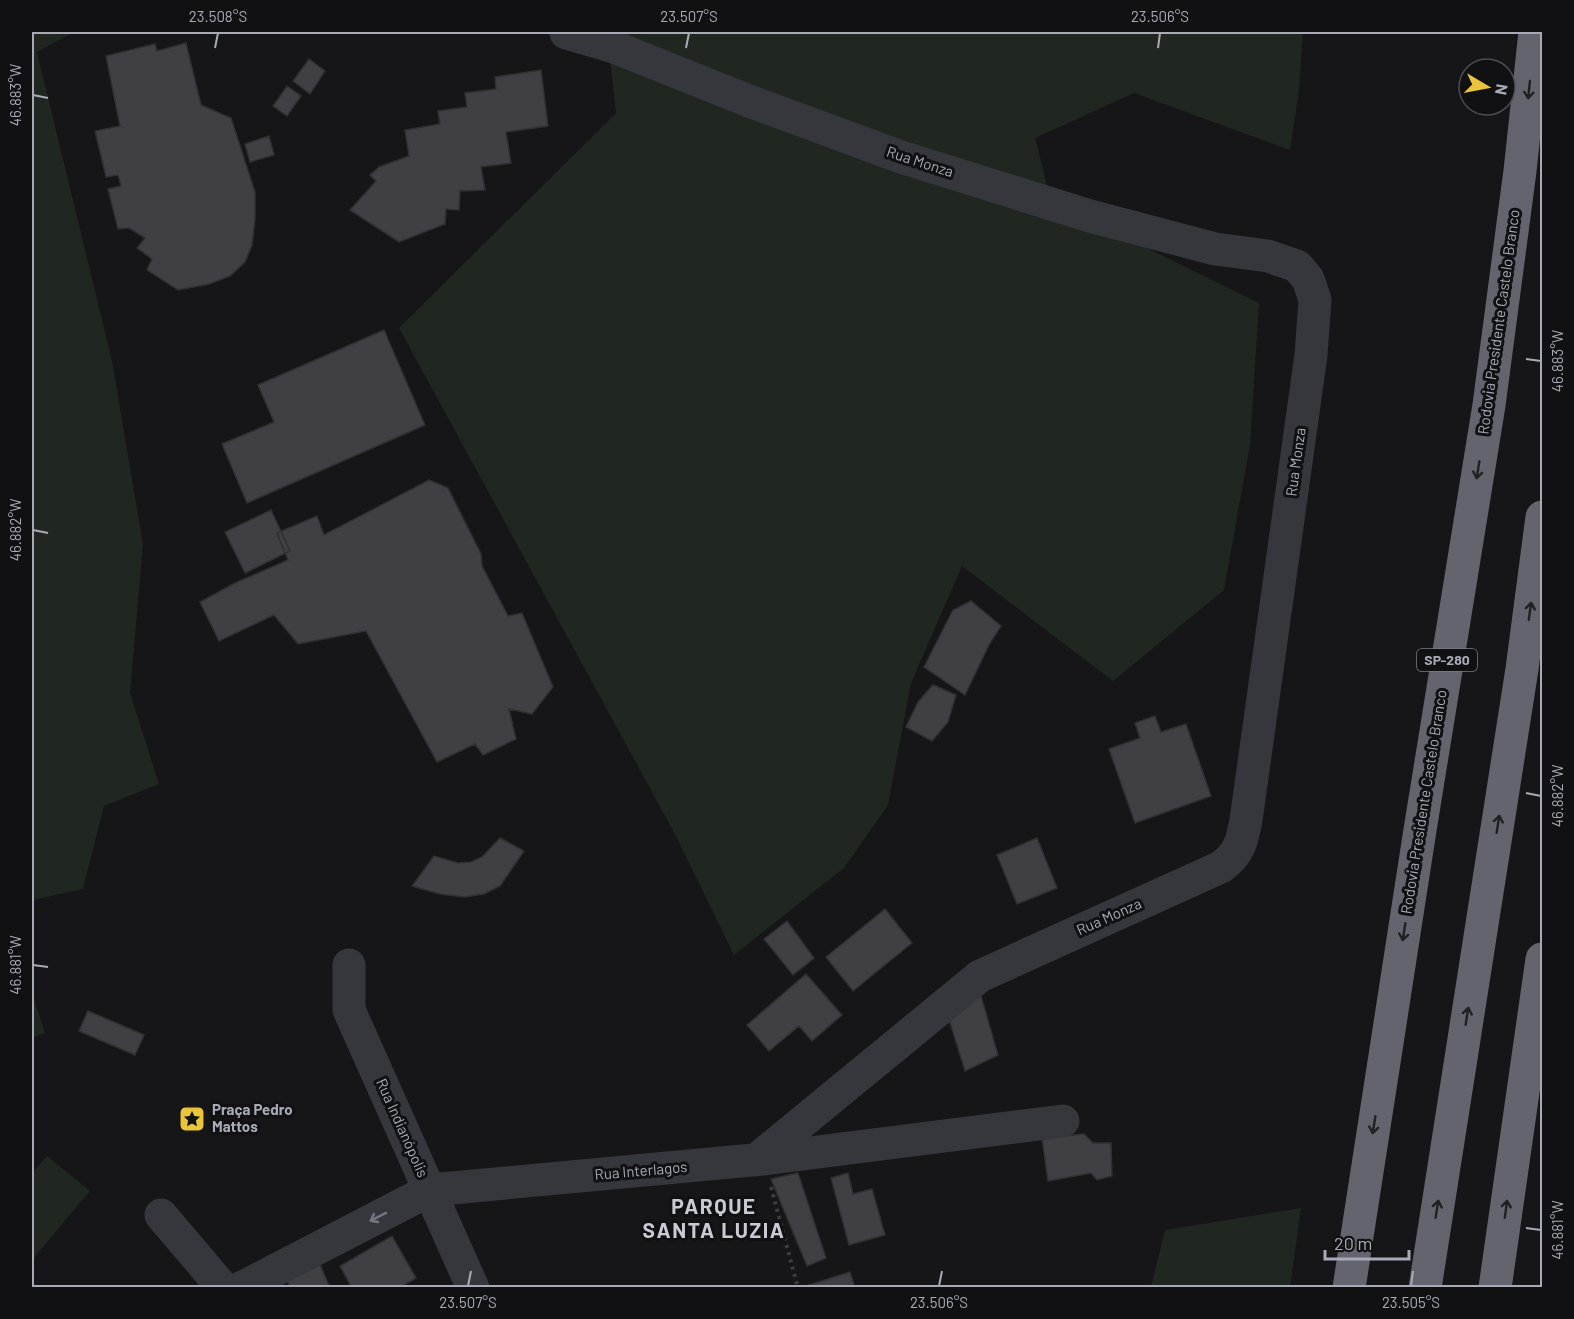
<svg xmlns="http://www.w3.org/2000/svg" width="1574" height="1319" viewBox="0 0 1574 1319" font-family="Barlow,sans-serif">
  <style>
    .green { fill: #202721 }
    .building { fill: #404044; stroke: #302f33; stroke-width: 1.5 }
    .lines { fill: none; stroke-linecap: round; stroke-linejoin: round }
    .path { stroke: #3d3e43; stroke-width: 4; stroke-dasharray: 3 4.5; stroke-linecap: butt }
    .street { stroke: #36373c; stroke-width: 33 }
    .highway { stroke: #63646d; stroke-width: 33 }
    .oneway { stroke: #212124 }
    .oneway2 { stroke: #757780 }
    .ticks { fill: none; stroke: #a8abb7; stroke-width: 2 }
    .labels { text-anchor: middle; stroke-width: 6; stroke-linejoin: round; paint-order: stroke }
    .shield { fill: #111012; stroke: #7b7c86; stroke-width: 1.5 }
    .shield-label { font-size: 14px; font-weight: bold; fill: #a8abb7 }
    .street-label { font-size: 15px; fill: #a8abb7; stroke: #111012 }
    .poi-label { font-size: 15px; font-weight: bold; fill: #a8abb7; stroke: #111012; text-anchor: start }
    .district-label { font-size: 21px; font-weight: bold; letter-spacing: 1.5px; fill: #c9cad3; stroke: #111012 }
    .neatline { fill: none; stroke: #a8abb7; stroke-width: 2 }
    .ticks-label { font-size: 15px; text-anchor: middle; fill: #a8abb7 }
  </style>
  <rect width="100%" height="100%" fill="#161517"/>
  <!-- green -->
  <path class="green" d="M32,32H74L37,52L112,361L143,544L130,693L159,784L104,806L83,889L33,900Z
    M607,32H1303L1299,90L1290,150L1134,93L1035,138L1051,201L1259,303L1250,445L1224,590L1113,681L962,566L911,683L888,805L844,868L734,955L676,836L399,328L616,113Z
    M32,992L45,1033L32,1038Z
    M47,1156L90,1191L32,1260V1173Z
    M1301,1208L1290,1287H1151L1165,1230Z"/>
  <!-- building -->
  <path class="building" d="M186,43L201,105L231,118L255,192V219L252,245L245,262L230,276L209,284L178,290L147,270L152,259L137,248L145,238L129,228L118,229L108,189L121,186L118,175L106,177L95,131L120,126L106,56L155,44L157,51Z
    M309,59L325,71L310,94L293,81Z
    M541,70L548,126L506,132L511,163L481,167L485,190L460,191L459,210L446,209L445,224L399,242L350,210L376,181L370,175L379,167L409,156L405,130L440,124L438,111L467,107L465,93L496,89L495,77Z
    M287,86L301,96L287,116L273,106Z
    M269,136L274,155L250,162L245,144Z
    M384,330L425,425L247,503L222,444L274,422L258,385Z
    M429,480L448,488L481,554L482,566L508,616L522,613L553,687L532,714L509,709L516,739L483,755L475,744L437,762L366,631L298,644L274,615L219,641L200,602L235,583L288,560L277,533L317,516L324,535Z
    M271,510L290,551L245,573L225,532Z
    M971,601L1001,626L989,645L965,695L924,667L953,610Z
    M933,685L956,695L948,722L932,741L906,727L918,702Z
    M1155,716L1161,732L1186,724L1211,796L1135,823L1109,749L1140,738L1135,723Z
    M500,838L524,851L500,886L484,894L464,897L440,894L412,886L434,856L458,863L471,862L482,857Z
    M1037,838L1057,888L1017,904L997,855Z
    M885,909L912,943L853,991L826,957Z
    M787,921L814,958L793,975L764,939Z
    M806,974L842,1015L812,1041L799,1026L769,1051L747,1025Z
    M979,989L998,1055L965,1071L948,1016Z
    M88,1011L144,1035L135,1055L79,1031Z
    M1084,1134L1093,1143H1111L1112,1176L1097,1180L1091,1173L1048,1181L1042,1138Z
    M798,1173L826,1258L807,1266L771,1179Z
    M848,1173L853,1194L872,1189L885,1235L849,1245L831,1178Z
    M392,1236L416,1278L399,1288H352L340,1266Z
    M319,1262L330,1288H290L287,1280Z
    M850,1272L855,1288H807L806,1286Z"/>
  <g class="lines">
    <!-- path -->
    <path class="path" d="M771,1187L798,1288"/>
    <!-- street -->
    <path class="street" d="M566,33L614,47L749,101L901,157L1090,216L1215,249L1268,256L1297,266L1308,279L1315,300L1311,355L1246,820C1242,842 1239,854 1221,867L980,976L756,1160
      M349,965V1010L473,1288
      M161,1215L223,1288
      M241,1288L430,1190L764,1159L1063,1121"/>
    <!-- highway -->
    <path class="highway" d="M1349,1288L1420,830L1489,405L1520,171L1535,32
      M1425,1288L1522,669L1542,517
      M1495,1288L1542,959"/>
  </g>
  <!-- one-way arrows -->
  <defs><path id="oneway-shaft" d="M-6 0H5M1.5-3L5.5 0L1.5 3" fill="none" stroke-width="1.6" stroke-linecap="round" stroke-linejoin="round" transform="scale(1.5)"/></defs>
  <g class="oneway">
    <use href="#oneway-shaft" transform="translate(1529 90) rotate(96)"/>
    <use href="#oneway-shaft" transform="translate(1478 470) rotate(99)"/>
    <use href="#oneway-shaft" transform="translate(1530 611) rotate(-82)"/>
    <use href="#oneway-shaft" transform="translate(1498 824) rotate(-81)"/>
    <use href="#oneway-shaft" transform="translate(1404 932) rotate(99)"/>
    <use href="#oneway-shaft" transform="translate(1467 1016) rotate(-81)"/>
    <use href="#oneway-shaft" transform="translate(1374 1125) rotate(99)"/>
    <use href="#oneway-shaft" transform="translate(1437 1209) rotate(-81)"/>
    <use href="#oneway-shaft" transform="translate(1506 1209) rotate(-82)"/>
  </g>
  <use class="oneway2" href="#oneway-shaft" transform="translate(378 1217) rotate(153)"/>
  <!-- ticks -->
  <path class="ticks" d="M215,48L218,33M686,48L689,33M1158,48L1160,33M33,95L48,98M1526,359L1541,361M33,530L48,533M1526,793L1541,796M33,965L48,967M1526,1228L1541,1230M468,1286L471,1271M939,1286L942,1271M1411,1286L1413,1271"/>
  <!-- icons -->
  <defs>
    <g id="sight-square" transform="scale(1.35)"><rect x="-9" y="-9" width="18" height="18" rx="4" fill="#eac43b" stroke="#111012"/><path d="M0-6L1.8-2.2L6-1.7L2.9 1.2L3.7 5.4L0 3.3L-3.7 5.4L-2.9 1.2L-6-1.7L-1.8-2.2Z" fill="#111"/></g>
  </defs>
  <g fill-rule="evenodd">
    <use href="#sight-square" x="192" y="1119"/>
  </g>
  <g class="labels">
    <!-- shield labels -->
    <rect class="shield" x="1417" y="649" width="60" height="22" rx="4.5"/>
    <g class="shield-label">
      <text x="1447" y="665">SP-280</text>
    </g>
    <!-- street labels -->
    <g class="street-label">
      <text transform="translate(920 162) rotate(18)" y="5">Rua Monza</text>
      <text transform="translate(1499 322) rotate(-82)" y="5">Rodovia Presidente Castelo Branco</text>
      <text transform="translate(1296 462) rotate(-82)" y="5">Rua Monza</text>
      <text transform="translate(1424 802) rotate(-81)" y="5">Rodovia Presidente Castelo Branco</text>
      <text transform="translate(1109 917) rotate(-24)" y="5">Rua Monza</text>
      <text transform="translate(402 1128) rotate(66)" y="5">Rua Indianópolis</text>
      <text transform="translate(641 1171) rotate(-5)" y="5">Rua Interlagos</text>
    </g>
    <!-- poi labels -->
    <g class="poi-label">
      <text x="212" y="1115">Praça Pedro<tspan x="212" dy="17">Mattos</tspan></text>
    </g>
    <!-- district labels -->
    <g class="district-label">
      <text x="714" y="1214">PARQUE<tspan x="714" dy="24">SANTA LUZIA</tspan></text>
    </g>
  </g>
  <!-- border -->
  <rect width="1574" height="1319" fill="none" stroke="#111012" stroke-width="66"/>
  <!-- north arrow -->
  <g transform="translate(1487 87) rotate(100)"><circle r="28" fill="#111012" stroke="#4d4e54" stroke-width="1.5"/>
  <path d="M0-4.5L10 22L0 15L-10 22Z" fill="#eac43b"/>
  <text y="-9" font-size="16" font-weight="bold" text-anchor="middle" fill="#a8abb7">N</text>
  </g>
  <!-- scale -->
  <path d="M1325 1250v9h84v-9" fill="none" stroke="#a8abb7" stroke-width="3"/>
  <text x="1334" y="1250" font-size="18" fill="#a8abb7" stroke="#111012" stroke-width="4.5" paint-order="stroke">20 m</text>
  <rect x="33" y="33" width="1508" height="1253" class="neatline"/>
  <g class="ticks-label">
    <text x="218" y="22">23.508°S</text>
    <text x="689" y="22">23.507°S</text>
    <text x="1160" y="22">23.506°S</text>
    <text transform="translate(16 95) rotate(-90)" y="5">46.883°W</text>
    <text transform="translate(1558 361) rotate(-90)" y="5">46.883°W</text>
    <text transform="translate(16 530) rotate(-90)" y="5">46.882°W</text>
    <text transform="translate(1558 796) rotate(-90)" y="5">46.882°W</text>
    <text transform="translate(16 965) rotate(-90)" y="5">46.881°W</text>
    <text transform="translate(1558 1230) rotate(-90)" y="5">46.881°W</text>
    <text x="468" y="1308">23.507°S</text>
    <text x="939" y="1308">23.506°S</text>
    <text x="1411" y="1308">23.505°S</text>
  </g>
</svg>
